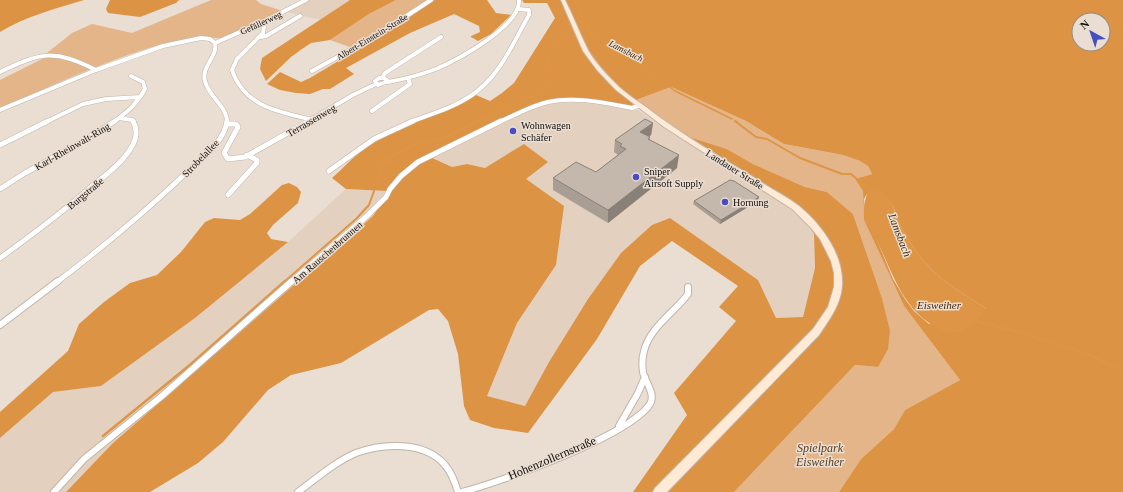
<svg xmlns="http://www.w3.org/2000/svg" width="1123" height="492" viewBox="0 0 1123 492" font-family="Georgia,serif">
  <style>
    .built { fill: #e3d0bf }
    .green { fill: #e3b589 }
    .forest { fill: #dd9344; fill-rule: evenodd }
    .water { fill: #de9545 }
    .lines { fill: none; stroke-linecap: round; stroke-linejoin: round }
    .stream-far2 { stroke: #de9545; stroke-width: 1.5 }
    .stream-far1 { stroke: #de9545; stroke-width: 2 }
    .stream { stroke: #de9545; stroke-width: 2.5 }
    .street-far2-casing { stroke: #c1b4a9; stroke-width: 5 }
    .street-far1-casing { stroke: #c1b4a9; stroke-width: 6 }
    .street-casing { stroke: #c1b4a9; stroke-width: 8 }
    .secondary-casing { stroke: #c1b4a9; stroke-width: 2 }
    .street-far2 { stroke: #fff; stroke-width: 4 }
    .street-far1 { stroke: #fff; stroke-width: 5 }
    .street { stroke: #fff; stroke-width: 6 }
    .secondary { fill: #feead5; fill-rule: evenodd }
    .wall { fill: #a99e94 }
    .shaded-wall { fill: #898178 }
    .building { fill: #c4b8ac; stroke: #898178 }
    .poi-dot { fill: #474dc2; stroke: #eaddd2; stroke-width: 1.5 }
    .labels { text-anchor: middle; stroke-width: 3; stroke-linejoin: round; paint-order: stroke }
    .far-street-label { font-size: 9px; fill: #130f0b; stroke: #eaddd2 }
    .far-water-label { font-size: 9px; font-style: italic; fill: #482a08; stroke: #eaddd2 }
    .street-label { font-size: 10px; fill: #130f0b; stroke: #eaddd2 }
    .poi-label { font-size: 10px; fill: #130f0b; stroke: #eaddd2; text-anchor: start }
    .water-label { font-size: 11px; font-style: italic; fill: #482a08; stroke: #eaddd2 }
    .near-park-label { font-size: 12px; font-style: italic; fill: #5b3c1c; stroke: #eaddd2 }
    .near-street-label { font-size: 12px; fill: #130f0b; stroke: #eaddd2 }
  </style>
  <rect width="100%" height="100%" fill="#eaddd2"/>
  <!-- built -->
  <path class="built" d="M309,0H350L321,20L287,12Z
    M586,102L638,110L676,136L779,199L802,220L814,234L815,268L803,317L776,318L758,280L670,218L621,253L588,299L549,362L525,406L487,396L517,323L556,265L525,179L524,144L485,168L467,164L452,167L430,157L521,113L543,105L558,103Z
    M346,189L387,191L373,216L113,443L66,492H0V438L53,392L101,386L195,318L288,242Z"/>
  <!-- green -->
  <path class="green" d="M211,0H256L261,4L283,11L224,38C218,39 213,37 206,37C200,36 192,37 185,39C121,52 60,83 0,108V80L44,58L47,53L72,33L92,24L132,33Z
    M396,0H435L358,50L330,40L369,14Z
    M671,87L746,121L784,144L843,155L860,161L868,166L872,174L855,179L863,191L864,220L904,306L960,380L905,410L894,429L861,459L839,492H734L855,365L878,367L890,330L882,298L853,214L827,192L805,187L753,164L727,149L686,136L636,100Z"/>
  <!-- forest -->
  <path class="forest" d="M0,0H84C55,9 26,16 0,32Z
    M110,0H179L176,3L140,17L108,13L106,9Z
    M350,0H396L369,14L330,40L311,43L302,49L291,57L266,81L260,69L262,58Z
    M435,0H487L496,13L511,15L491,34L478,41L471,37V36L480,32L479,26L454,14L410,33L346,68L354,74L330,89H323L310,94L296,93L280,90L267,84L280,72L301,82L310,78L395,27Z
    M522,0H1123V492H839L861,459L894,429L905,410L960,380L904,306L864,220L863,191L855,179L872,174L868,166L860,161L843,155L784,144L746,121L671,87L636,100L632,106L594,99H553L531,105L431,153L387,191L346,189L332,178C344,168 355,154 369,146C403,124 441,115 476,95L490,101L502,93L514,83L555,18L547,3H524ZM1079,20H1103V44H1079ZM867,194L890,201C895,208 895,213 898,221C901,228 906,235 910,242C928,273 956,290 986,308L929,324L914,311L905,299L893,279L876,238L866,220L864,199Z
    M686,136L727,149L753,164L805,187L827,192L853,214L882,298L890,330L888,349L878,367L855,365L734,492H633L687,415L674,393L736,321L719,307L738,286L672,241L640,266L597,339L528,433L494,428L470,420L464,406L458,354L448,321L438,309L429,310L341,363L291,375L268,390L223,442L198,463L150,492H66L113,443L373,216C388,192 405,172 430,157L452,167L467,164L485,168L524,144L548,162L526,179L564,206L556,265L517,323L487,396L525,406L549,362L588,299L621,253L652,225L670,218L758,280L776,318L803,317L815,268L814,234L793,202Z
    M289,183L297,187L301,192L298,203L273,225L267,233L271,239L288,242L195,318L101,386L53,392L0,438V412L68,351L79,324L104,302L130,283L157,275L181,252L205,222L214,218L240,220L250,214L282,185Z"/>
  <!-- water -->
  <path class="water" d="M870,190C892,191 892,204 898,221C901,228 906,235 910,242C928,273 956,290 986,308C975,326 962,339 940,329C903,312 893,273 876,239C873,233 868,227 866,221C862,211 865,200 868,191Z"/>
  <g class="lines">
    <!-- stream-far2 -->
    <path class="stream-far2" d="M575,0L588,30L601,45L633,60L675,91L732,119
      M577,23L583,20
      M735,121L737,122
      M477,122L533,96L554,74L547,63L567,27"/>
    <!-- stream-far1 -->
    <path class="stream-far1" d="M735,121L756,137L767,139L800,158L842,174H851L872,192
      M376,184L382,166L394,155L411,146L444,138L479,121
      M284,282L356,219L369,205L374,191"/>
    <!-- stream -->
    <path class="stream" d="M976,321L1015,331L1085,353L1123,370
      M103,436L191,364L285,281"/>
    <!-- street-far2 casing -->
    <g class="street-far2-casing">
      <path id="street-far2" d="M259,24L264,27L263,33L237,59L232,70C244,107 280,112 313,120
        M261,37L266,36L300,16
        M215,43L265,21L306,0
        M312,71L374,37L431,0
        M0,72C41,52 54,49 96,70
        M379,78H384L388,81L378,85L375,81Z
        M382,78L385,73L441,37
        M388,82C405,79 420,75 436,69C457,60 521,26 519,0
        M0,110L96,70L163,46L201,38L210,39L215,43C218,57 201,66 205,81C208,96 227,106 227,122
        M372,111L410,84L408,78
        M119,118L132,120L134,122
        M46,122L83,104L106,99L140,97
        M114,122C127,112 137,104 145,89L143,82L131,76
        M307,122L353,95L376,84
        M410,122C431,114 453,108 472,95C500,76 513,43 529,15V10L519,9
        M499,122C515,115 531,106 548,102C576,96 605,103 632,108L638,106"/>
    </g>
    <!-- street-far1 casing -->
    <g class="street-far1-casing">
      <path id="street-far1" d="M227,124H236L238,127L224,153L228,159L245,157L309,121
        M0,145L48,121
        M329,171L374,139L413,121
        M0,189L25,173L78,144L115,121
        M228,195L257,163V160L247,155
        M0,258C32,235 63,212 92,186C106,175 122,163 131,148C136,140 138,130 133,121
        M57,282C102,248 145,212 186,173C201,159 224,143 227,121
        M291,282L367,216L386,197L390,189L401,176L418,162L501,121"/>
    </g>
    <!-- street casing -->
    <g class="street-casing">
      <path id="street" d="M0,325L58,281
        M619,426L638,393L645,377
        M54,492L84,459L162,396L292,281
        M298,492C317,478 335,462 356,453C383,443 425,441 445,465C452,473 455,482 458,492
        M462,492C501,482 629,436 650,404C656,394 645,382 643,372C642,365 642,358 644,351C650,327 674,313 688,294V287"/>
    </g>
    <!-- secondary casing -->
    <g class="secondary-casing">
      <path id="secondary" d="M561,0H565C573,16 580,34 588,50C596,64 608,76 619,87C627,94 637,101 646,107C681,134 720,157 758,180C771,189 786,196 799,206C822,225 844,255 842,286C841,304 829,320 819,335L667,492H653L655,488L813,329L828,307L834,287V273L831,261L820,239L811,228L792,209L664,127L616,90L597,70L583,51Z"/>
    </g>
    <!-- street-far2 -->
    <use href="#street-far2" class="street-far2"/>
    <!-- street-far1 -->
    <use href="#street-far1" class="street-far1"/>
    <!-- street -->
    <use href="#street" class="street"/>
    <!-- secondary -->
    <use href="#secondary" class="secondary"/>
  </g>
  <!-- wall -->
  <path class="wall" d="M653,123L651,135L649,136L650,140L677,168L608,223L553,190V178L596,172L618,155L614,152L615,140Z
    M694,201H758L720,224L693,204Z"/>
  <!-- shaded-wall -->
  <path class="shaded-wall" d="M653,123L651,135L639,144L640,132Z
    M679,155L677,168L608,223V210Z
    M759,197L758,201L720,224L721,220Z"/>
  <!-- building -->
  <path class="building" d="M645,119L653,123L640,132L650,137L648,139L679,155L608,210L553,178L576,162L596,172L626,149L620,146L622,144L615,140Z
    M730,180L734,181L759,197L721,220L694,201Z"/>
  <!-- markers -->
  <g class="poi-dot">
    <circle cx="513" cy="131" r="4"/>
    <circle cx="636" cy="177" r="4"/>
    <circle cx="725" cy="202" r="4"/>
  </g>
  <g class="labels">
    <!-- far-street labels -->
    <g class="far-street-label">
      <text transform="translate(261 23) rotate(-25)" y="3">Gefällerweg</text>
      <text transform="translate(372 37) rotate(-31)" y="3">Albert-Einstein-Straße</text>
    </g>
    <!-- far-water labels -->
    <g class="far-water-label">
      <text transform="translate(626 51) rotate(27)" y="3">Lamsbach</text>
    </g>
    <!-- street labels -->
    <g class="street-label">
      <text transform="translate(311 120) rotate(-30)" y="4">Terrassenweg</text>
      <text transform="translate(72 146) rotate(-30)" y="4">Karl-Rheinwalt-Ring</text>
      <text transform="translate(200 158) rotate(-46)" y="4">Strobelallee</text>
      <text transform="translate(735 169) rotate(32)" y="4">Landauer Straße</text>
      <text transform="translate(85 193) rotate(-40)" y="4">Burgstraße</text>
      <text transform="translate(327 252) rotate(-41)" y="4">Am Rauschenbrunnen</text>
    </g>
    <!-- poi labels -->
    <g class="poi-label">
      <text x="521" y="129">Wohnwagen<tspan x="521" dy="12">Schäfer</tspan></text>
      <text x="644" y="175">Sniper<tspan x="644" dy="12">Airsoft Supply</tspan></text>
      <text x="733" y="206">Hornung</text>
    </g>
    <!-- water labels -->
    <g class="water-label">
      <text transform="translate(900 235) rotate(69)" y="4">Lamsbach</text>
      <text x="939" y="309">Eisweiher</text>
    </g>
    <!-- near-park labels -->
    <g class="near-park-label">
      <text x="820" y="452">Spielpark<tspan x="820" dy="14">Eisweiher</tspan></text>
    </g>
    <!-- near-street labels -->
    <g class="near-street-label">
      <text transform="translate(552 458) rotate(-23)" y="4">Hohenzollernstraße</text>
    </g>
  </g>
  <!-- north arrow -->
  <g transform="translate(1091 32) rotate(320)"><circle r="19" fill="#eaddd2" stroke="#948b82"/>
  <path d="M0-3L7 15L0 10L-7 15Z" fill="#474dc2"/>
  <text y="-6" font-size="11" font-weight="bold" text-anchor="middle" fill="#130f0b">N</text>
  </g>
</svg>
